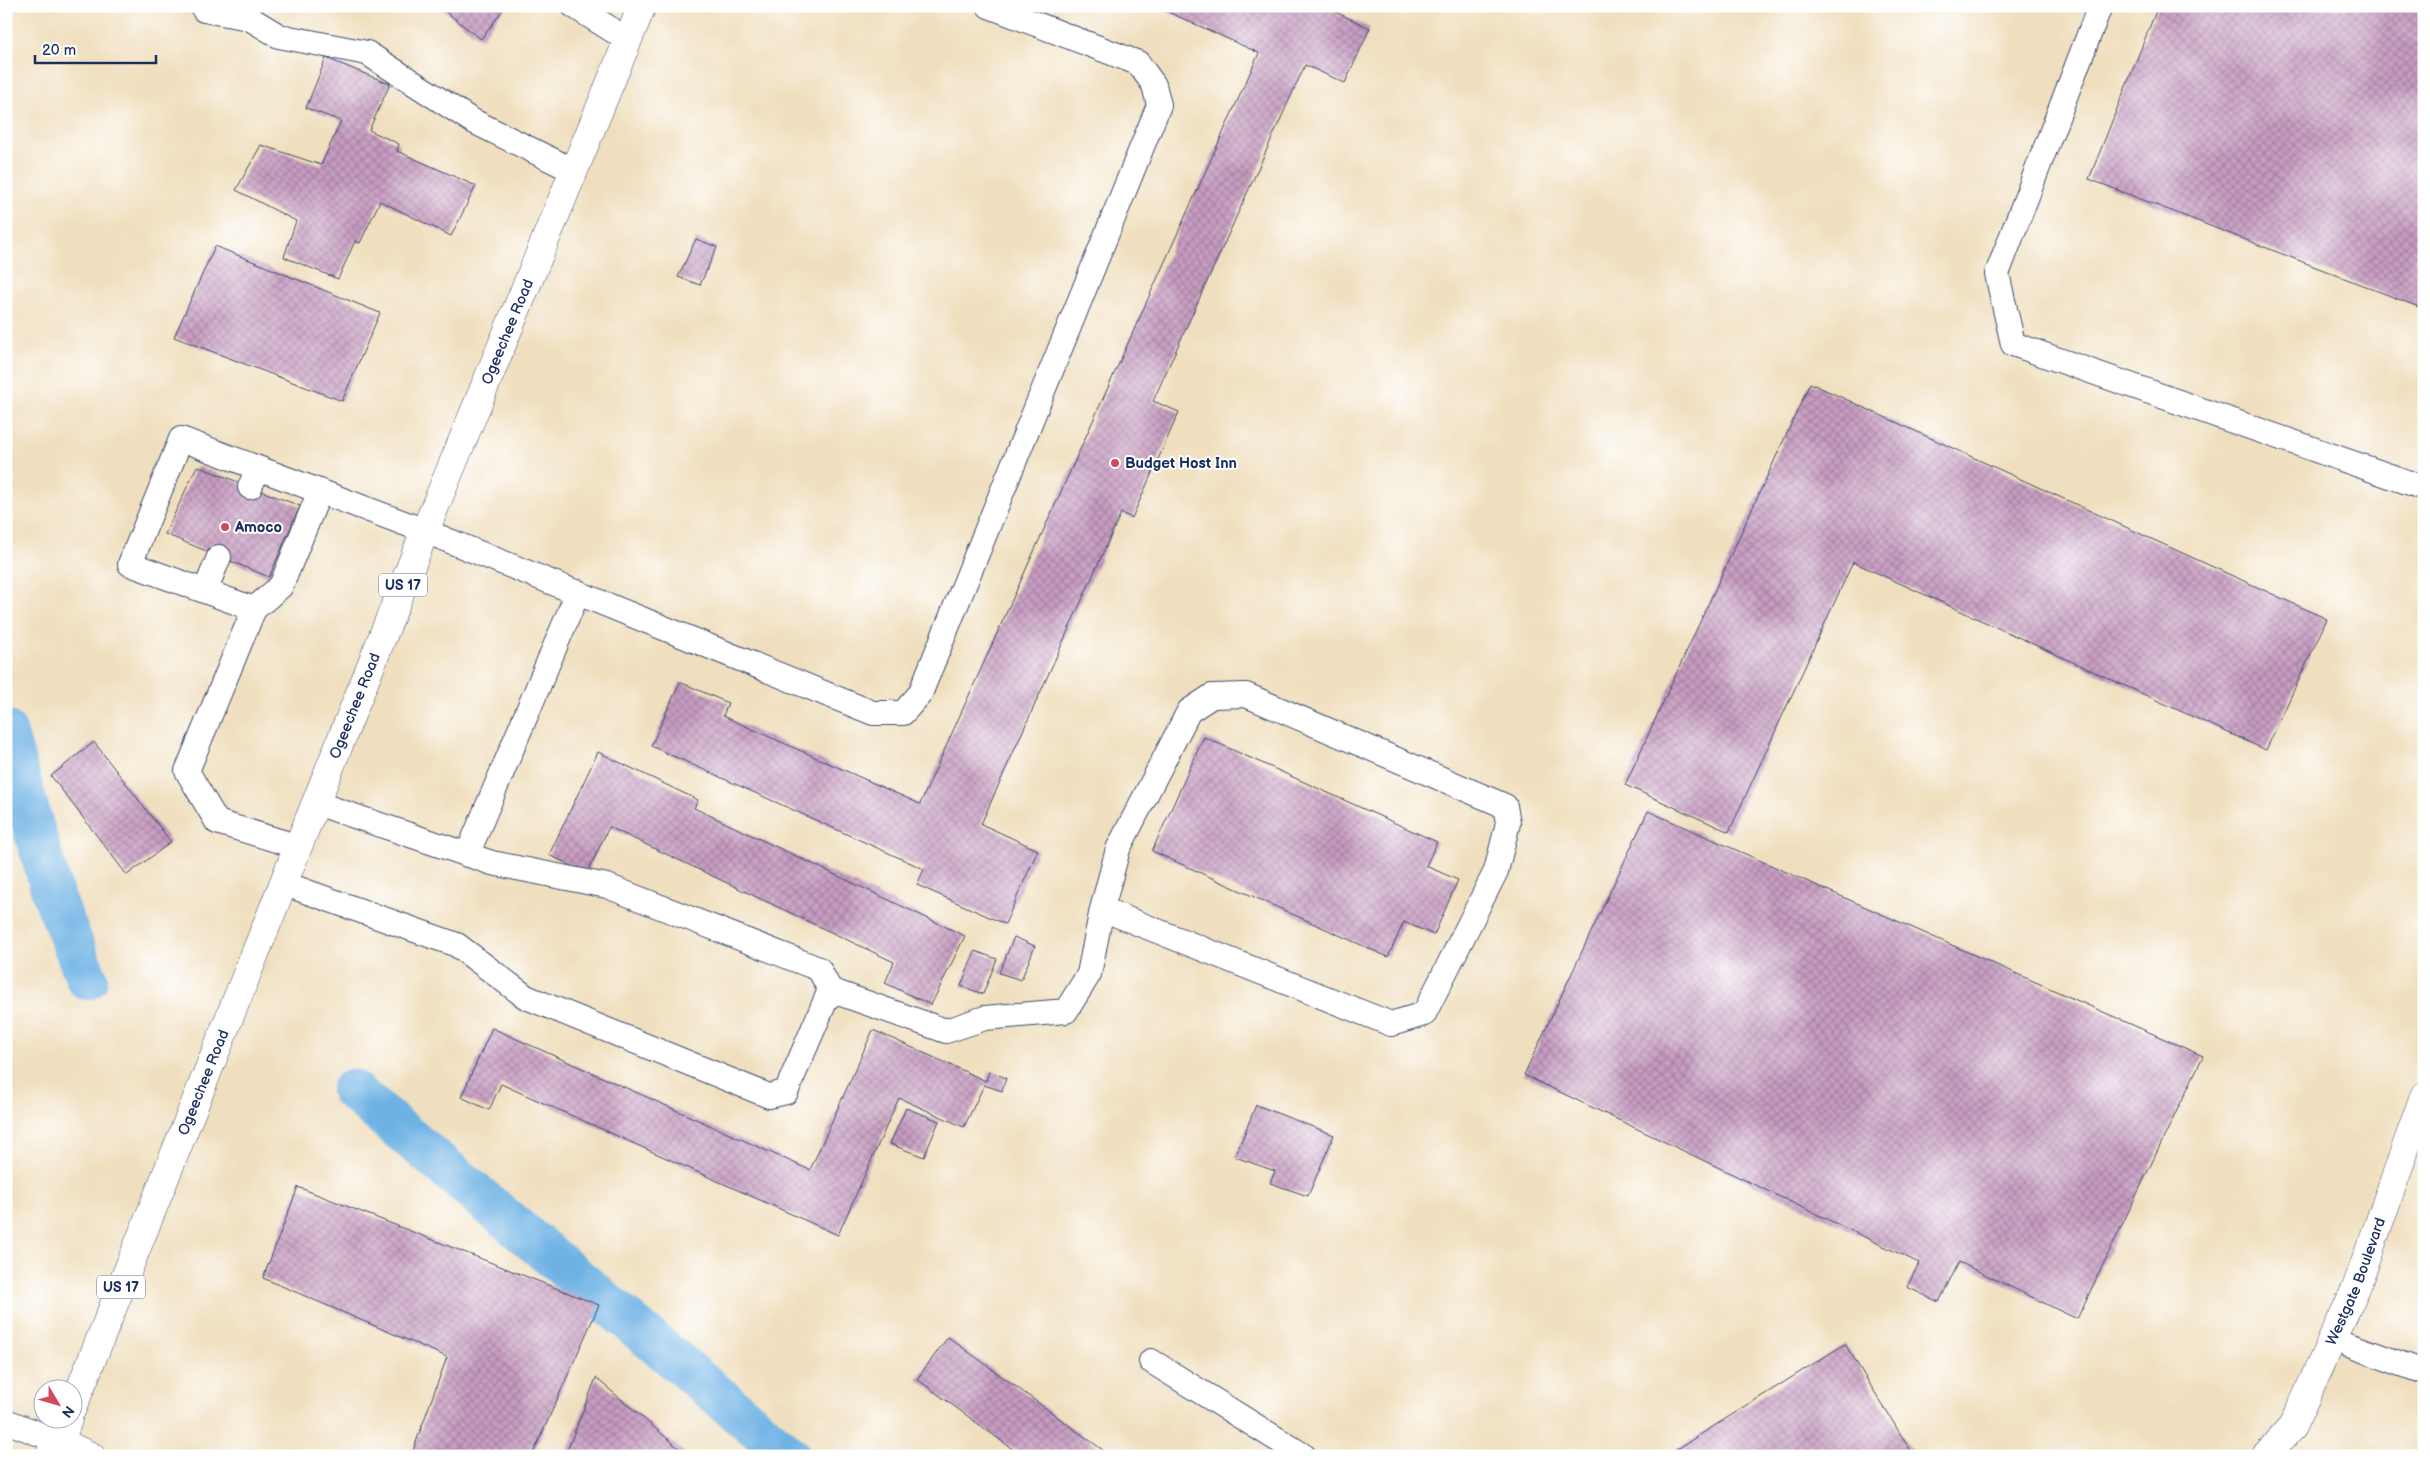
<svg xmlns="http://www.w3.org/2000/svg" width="2430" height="1462" viewBox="0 0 2430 1462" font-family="'Balsamiq Sans',sans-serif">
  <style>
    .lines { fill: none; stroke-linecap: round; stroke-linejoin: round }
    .canal { stroke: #6eb2e4; stroke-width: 42 }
    .building { fill: url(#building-cross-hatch) }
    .lane-casing { stroke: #3b496c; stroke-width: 26 }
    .street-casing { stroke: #3b496c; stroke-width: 29 }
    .primary-casing { stroke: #3b496c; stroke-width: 29 }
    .lane { stroke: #fff; stroke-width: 24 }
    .street { stroke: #fff; stroke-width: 28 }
    .primary { stroke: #fff; stroke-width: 28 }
    .poi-dot { fill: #d1495b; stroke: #fff; stroke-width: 2 }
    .labels { text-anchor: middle; stroke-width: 4; stroke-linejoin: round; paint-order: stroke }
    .shield { fill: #fff; stroke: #5f6d8e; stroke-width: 1 }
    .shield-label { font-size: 14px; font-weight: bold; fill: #1b2f5e }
    .street-label { font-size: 15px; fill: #1b2f5e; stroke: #fff }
    .poi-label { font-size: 15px; font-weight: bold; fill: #1b2f5e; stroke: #fff; text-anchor: start }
  </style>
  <defs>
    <pattern id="building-cross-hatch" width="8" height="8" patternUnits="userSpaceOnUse" patternTransform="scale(1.25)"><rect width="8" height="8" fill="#c89cc1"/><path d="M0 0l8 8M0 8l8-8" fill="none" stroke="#a280a0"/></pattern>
  </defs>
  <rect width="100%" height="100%" fill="#fff"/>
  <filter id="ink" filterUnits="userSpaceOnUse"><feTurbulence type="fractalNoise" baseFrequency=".02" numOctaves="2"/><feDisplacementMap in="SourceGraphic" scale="10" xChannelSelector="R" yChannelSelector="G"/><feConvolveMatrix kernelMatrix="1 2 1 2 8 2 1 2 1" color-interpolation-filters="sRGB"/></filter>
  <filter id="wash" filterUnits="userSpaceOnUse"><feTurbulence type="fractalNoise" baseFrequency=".0096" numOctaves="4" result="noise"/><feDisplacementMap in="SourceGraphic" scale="20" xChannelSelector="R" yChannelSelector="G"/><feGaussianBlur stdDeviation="1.12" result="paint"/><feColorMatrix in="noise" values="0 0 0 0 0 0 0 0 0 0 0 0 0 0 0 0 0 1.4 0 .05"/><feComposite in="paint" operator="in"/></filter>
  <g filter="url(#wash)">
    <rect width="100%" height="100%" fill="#f0dfbe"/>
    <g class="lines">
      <!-- canal -->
      <path class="canal" d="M6,731L52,892L87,979
        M352,1090L790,1456"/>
    </g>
    <g id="blocks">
      <!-- building -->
      <path class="building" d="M438,6H506L481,39Z
        M1155,6H1323L1370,28L1345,83L1305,65L1153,401L1179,412L1132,518L1121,513L981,824L1038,850L1005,924L917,885L924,869L651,746L680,682L728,703L723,716L920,804L1259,53Z
        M2158,6L2424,8V309L2089,179Z
        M326,58L390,84L369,130L399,144L397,151L476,186L451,236L380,201L360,243L355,241L338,279L284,257L296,221L236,190L261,145L321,165L341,121L306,108Z
        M696,239L717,247L700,285L678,277Z
        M215,246L380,313L342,401L174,337Z
        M1810,383L2327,619L2266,750L1853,562L1729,832L1625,785Z
        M197,466L300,506L269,577L165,534Z
        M1204,737L1437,842L1426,866L1458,880L1434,935L1404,922L1388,957L1152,851Z
        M94,742L171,842L127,875L51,776Z
        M598,752L698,800L694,808L965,936L931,1005L885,983L894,962L609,827L587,873L549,855Z
        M1648,811L2203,1056L2077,1319L1959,1262L1939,1302L1907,1287L1919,1263L1524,1075Z
        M1014,937L1035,946L1021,980L999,973Z
        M975,951L997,959L983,994L961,986Z
        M492,1028L810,1170L873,1030L986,1081L989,1071L1006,1078L1002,1091L984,1085L964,1127L899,1098L838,1235L501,1084L489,1110L461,1097Z
        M1256,1105L1334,1135L1308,1196L1270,1183L1275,1171L1235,1157Z
        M906,1108L939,1121L924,1157L890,1144Z
        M298,1187L599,1305L532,1456H411L447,1357L263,1278Z
        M948,1337L1111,1456H1022L917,1379Z
        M1845,1344L1914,1456H1666Z
        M596,1378L688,1456H565Z"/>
    </g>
  </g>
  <g filter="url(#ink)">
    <use href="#blocks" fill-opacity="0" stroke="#3b496c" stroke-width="1"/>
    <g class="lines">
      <!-- lane casing -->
      <g class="lane-casing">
        <path id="lane" d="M574,6L628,40
          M2100,6L1997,274L2013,344L2424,488
          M204,10L249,18L279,36L367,53L471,120L574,171
          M250,487L258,468
          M205,591L219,557
          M254,609L130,564L181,439L425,531L873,713H903L920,694L1159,105L1154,85L1138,63L989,6
          M299,847L217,822L187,771L254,609L281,586L320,491
          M467,855L578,592
          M285,884L457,945L526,997L769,1096L786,1092L830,990L819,969L607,886L492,863L316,803
          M830,990L946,1031L985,1018L1066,1011L1089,974L1102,909L1118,849L1189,711L1212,696L1246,695L1505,806L1508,823L1496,871L1424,1014L1391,1024L1102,909
          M2332,1339L2424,1372
          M1151,1361L1304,1456
          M6,1421L60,1442"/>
      </g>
      <!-- street casing -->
      <g class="street-casing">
        <g id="street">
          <path d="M60,1442L91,1456"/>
          <path id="s1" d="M2266,1456L2292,1427L2356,1288L2424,1096"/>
        </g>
      </g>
      <!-- primary casing -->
      <g class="primary-casing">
        <g id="primary">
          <path id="s2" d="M72,1409L425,531L642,6"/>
          <path d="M49,1456L60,1442L68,1420"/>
        </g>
      </g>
      <!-- lane -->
      <use href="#lane" class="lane"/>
      <!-- street -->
      <use href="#street" class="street"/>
      <!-- primary -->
      <use href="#primary" class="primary"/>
    </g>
  </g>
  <!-- markers -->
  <g class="poi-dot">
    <circle cx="1115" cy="463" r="5"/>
    <circle cx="225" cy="527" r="5"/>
  </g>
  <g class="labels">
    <!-- shield labels -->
    <g class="shield">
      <rect x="379" y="573.5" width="48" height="23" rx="4"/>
      <rect x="97" y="1275.5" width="48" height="23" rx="4"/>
    </g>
    <g class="shield-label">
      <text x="403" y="590">US 17</text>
      <text x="121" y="1292">US 17</text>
    </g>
    <!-- street labels -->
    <g class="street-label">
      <text dy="5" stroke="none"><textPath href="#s2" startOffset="1162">Ogeechee Road</textPath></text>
      <text dy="5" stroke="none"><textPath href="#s2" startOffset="758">Ogeechee Road</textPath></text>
      <text dy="5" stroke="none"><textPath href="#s2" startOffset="352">Ogeechee Road</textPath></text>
      <text dy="5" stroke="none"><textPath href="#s1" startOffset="198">Westgate Boulevard</textPath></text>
    </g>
    <!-- poi labels -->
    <g class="poi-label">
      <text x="1125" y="468">Budget Host Inn</text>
      <text x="235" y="532">Amoco</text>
    </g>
  </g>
  <!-- margin -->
  <rect width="2430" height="1462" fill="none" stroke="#fff" stroke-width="25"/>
  <!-- north arrow -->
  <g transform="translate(58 1404) rotate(128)"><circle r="24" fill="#ffffff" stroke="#a4acbf"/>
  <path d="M0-4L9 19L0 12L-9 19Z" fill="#d1495b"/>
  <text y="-8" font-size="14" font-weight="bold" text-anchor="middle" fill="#1b2f5e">N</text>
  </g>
  <!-- scale -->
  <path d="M35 55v8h121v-8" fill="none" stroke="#1b2f5e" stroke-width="2.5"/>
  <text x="42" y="55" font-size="15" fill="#1b2f5e" stroke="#ffffff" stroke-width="4" paint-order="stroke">20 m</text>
</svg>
